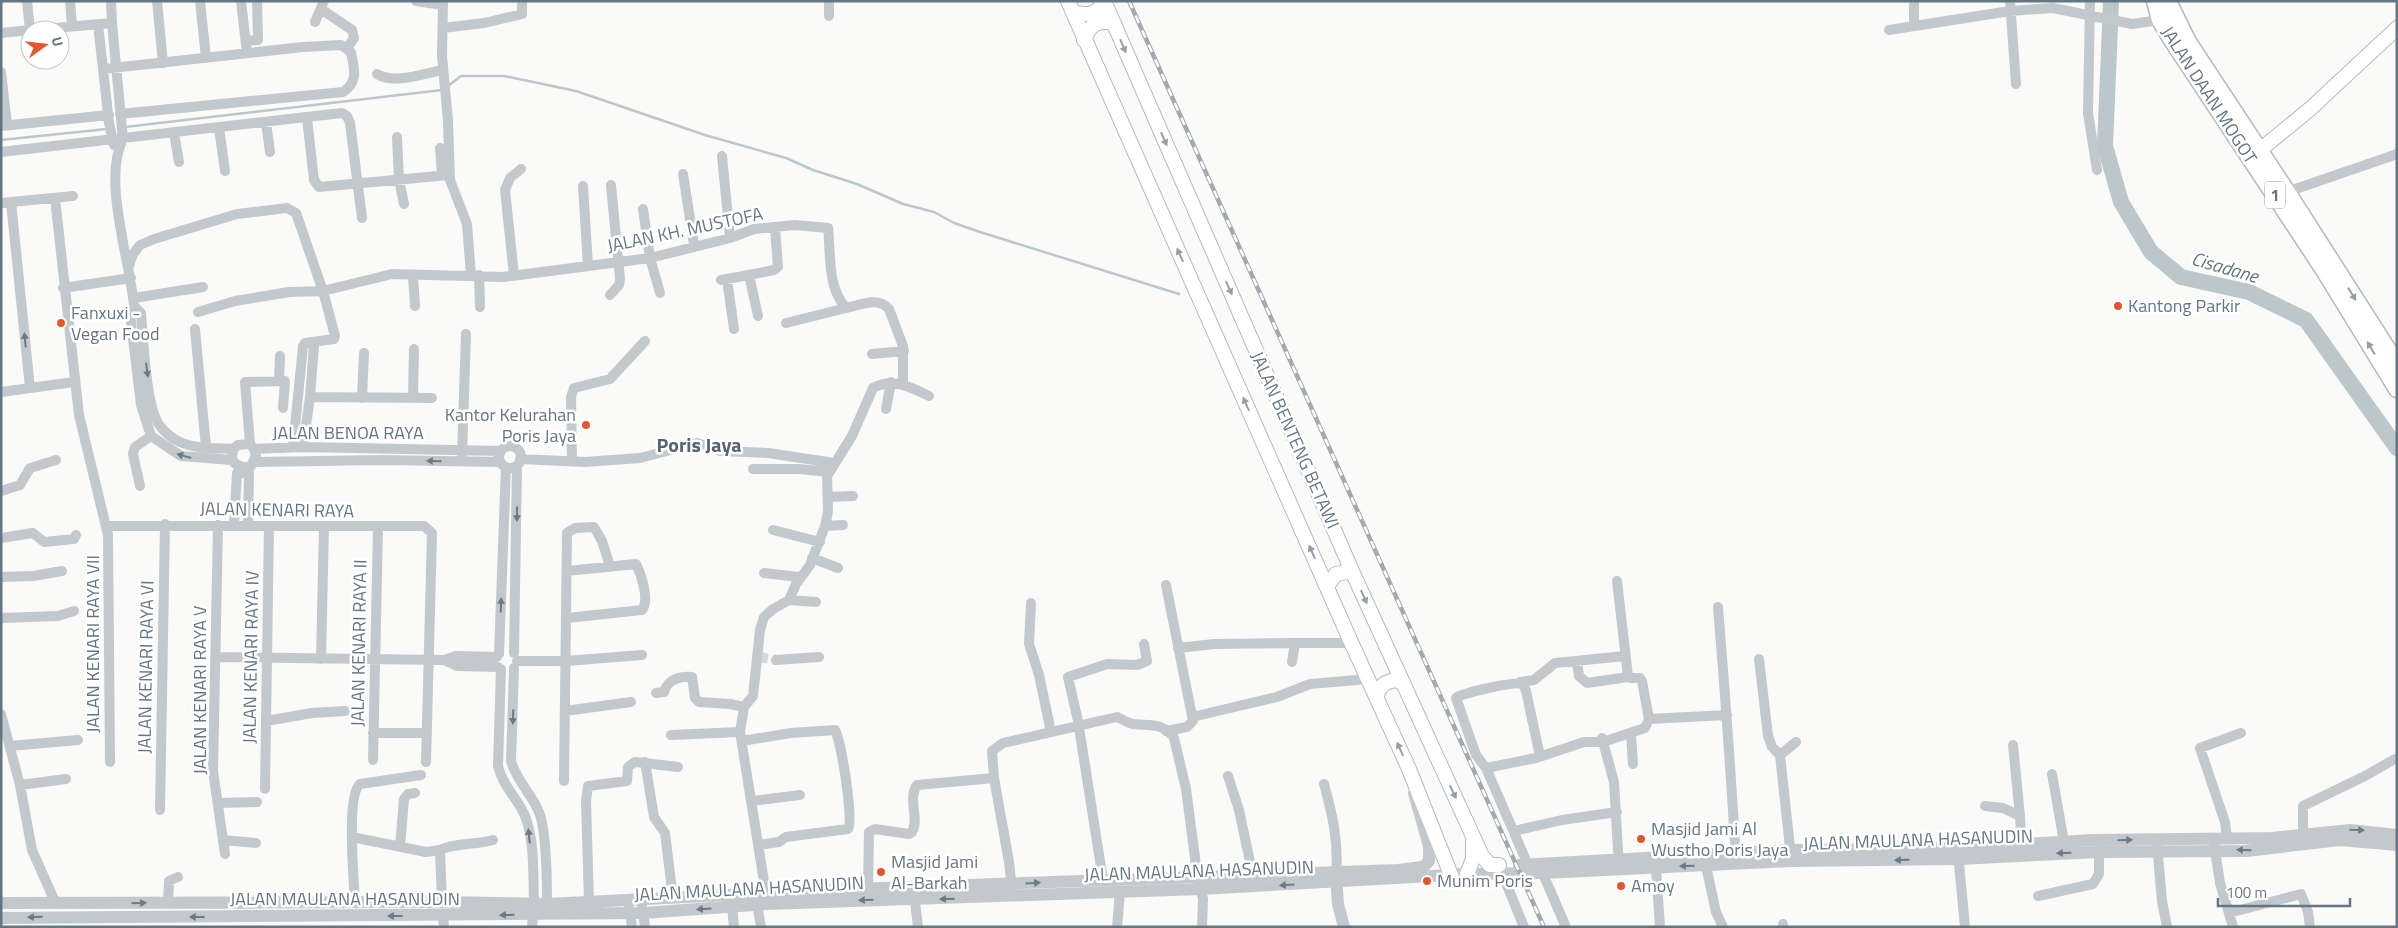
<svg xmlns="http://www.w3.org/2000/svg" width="2398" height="928" viewBox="0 0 2398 928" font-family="'Titillium Web',sans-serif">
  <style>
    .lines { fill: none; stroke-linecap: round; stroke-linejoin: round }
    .stream { stroke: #bbc7cb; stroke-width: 2.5 }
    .river { stroke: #bbc7cb; stroke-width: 16 }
    .minor-tunnel { stroke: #d5d9db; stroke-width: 10; stroke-dasharray: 10 5; stroke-linecap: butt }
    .secondary-casing { stroke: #b3babf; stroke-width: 16 }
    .trunk-casing { stroke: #b4b9bd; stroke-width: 19 }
    .minor { stroke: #c3c8cc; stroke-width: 10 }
    .tertiary { stroke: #c3c8cc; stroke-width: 12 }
    .secondary { stroke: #fff; stroke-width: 14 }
    .trunk { stroke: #fff; stroke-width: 16 }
    .rail-casing { stroke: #a2aab0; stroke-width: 4.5 }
    .rail { stroke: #fff; stroke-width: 2.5; stroke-dasharray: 8; stroke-linecap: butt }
    .oneway { fill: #939fa8 }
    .oneway2 { fill: #6a7a87 }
    .poi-dot { fill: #e4572e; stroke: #fff; stroke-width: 2 }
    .labels { text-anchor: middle; stroke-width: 5; stroke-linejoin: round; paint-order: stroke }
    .shield { fill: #fff; stroke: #939fa8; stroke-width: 1 }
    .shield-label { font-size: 16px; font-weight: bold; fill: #657683 }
    .street-label { font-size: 18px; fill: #657683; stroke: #fff }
    .poi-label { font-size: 18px; fill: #657683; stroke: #fff; text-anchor: start }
    .water-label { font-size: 19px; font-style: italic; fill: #60757c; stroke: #fff }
    .quarter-label { font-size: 20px; font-weight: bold; fill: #57646e; stroke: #fff }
  </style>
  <rect width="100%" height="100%" fill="#fafaf8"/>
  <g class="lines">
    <!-- stream -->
    <path class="stream" d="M448,86L461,76H504L576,91L705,135L786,158L813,170L857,184L903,204L934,212L954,223L980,232L1179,294
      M125,127L442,90
      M1,140L107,129"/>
    <!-- river -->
    <path class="river" d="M2111,1L2105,146L2121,202L2151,252L2181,277L2249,292L2306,320L2397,448"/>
    <!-- minor-tunnel -->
    <path class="minor-tunnel" d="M758,657L776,660"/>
    <!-- secondary casing -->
    <g class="secondary-casing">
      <path id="secondary" d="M1068,1L1351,642L1409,769L1451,875
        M1104,1L1352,571L1482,856L1490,865H1499
        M1073,12C1087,16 1096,15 1104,2
        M1084,40C1090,24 1097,20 1114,23
        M2260,150L2310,109L2397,28
        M1327,586L1336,574L1352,571
        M1377,695C1380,685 1386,681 1397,680L1403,684
        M1467,874L1473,859V841"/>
    </g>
    <!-- trunk casing -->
    <g class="trunk-casing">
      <path id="trunk" d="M2155,1L2160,20L2170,37L2324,270L2397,389
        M2168,1L2188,42L2287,192L2397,364"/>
    </g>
    <!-- minor -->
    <path class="minor" d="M27,1L30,30
      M70,1L72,26
      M157,1L163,63
      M200,1L206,58
      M241,1L247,53
      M416,1L443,5
      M443,1L442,56L448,121L450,180L467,224L471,275
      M829,1V16
      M1914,1V24
      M2010,1L2016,84
      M2090,1L2088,113L2097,170
      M321,9L352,30L354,38L348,47
      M315,22L324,1
      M112,23L123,139C102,180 130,260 134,306
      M98,24L109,123L114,145
      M443,28L484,23L522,14V1
      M32,30L112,23L111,1
      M1889,30L2010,11L2053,8L2132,24L2160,20
      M1,33L30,30
      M246,41L258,40L257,1
      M103,69L303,47L341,45L351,52C354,68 359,82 343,92L120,114
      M1,72L7,125
      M377,74C394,85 425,73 443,70
      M307,118L314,180L319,187L449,175
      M266,122L270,152
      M1,126L109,115
      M219,128L225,171
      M174,133L179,162
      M397,137L399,180L404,204
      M440,148L442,175
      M1,152L342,113L347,116L350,123L362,218
      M722,156L730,238
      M683,174L694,245
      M583,186L588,266
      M2287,192L2397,154
      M55,198L79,415L108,535L110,762
      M11,202L30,388
      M1,203L73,196
      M643,209L650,258L660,293
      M129,266L133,254L140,245L154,239L237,214L287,208L296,213L323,291L335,336L334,339L305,343L303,346L293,447
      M479,275L480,307
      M514,275L505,190L510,178L521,169
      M413,276L415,306
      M727,279L734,329
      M721,280L749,275
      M63,288L131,278
      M610,295L619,285L620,279L611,185
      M134,298L203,287
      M134,306L130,314L141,405L151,436L181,456L232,460
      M134,306L141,313C143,338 146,403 158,423C163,431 172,439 180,442C196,449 216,448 233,449
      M198,312L235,301L289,292L323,291L392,274L503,277L650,258L730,238L754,229L795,225L828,228C831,255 827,287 846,308C860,305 878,296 889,309L903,346V384
      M758,316L749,275L774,270L778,267L775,228
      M786,323L846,308
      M195,329L206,447
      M872,354L904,351
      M279,381L280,356
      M1,392L74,382
      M310,397L314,346
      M362,398L364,353
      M413,398L414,349
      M886,409L891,382
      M250,444L238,445L233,449L232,460C237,467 243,469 251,466L256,456L254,449L250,444L245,382L285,381L283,408
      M499 457a11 11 0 1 1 22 0a11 11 0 1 1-22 0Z
      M303,447L310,397L432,398
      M254,449L303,447L501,451
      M462,455L466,334
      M520,459L585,462L640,458L697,443L720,451L768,453L834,463
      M572,461L571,397L574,388L610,379L645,341
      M254,462L383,460L500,462
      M753,469H799L829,472
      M140,486L133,454L135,447L151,436
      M1,491L20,485L30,468L56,460
      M828,497L853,496
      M218,525L213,771L225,854
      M234,525L237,473H249L248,525
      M106,526H424L432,533L426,762
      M825,526L843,525
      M773,530L820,542
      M1,538L33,533L44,542L74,539L76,535
      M812,558L838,568
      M567,571L636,564C641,574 650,600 642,610L567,618
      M764,573L799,577
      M1,577L33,576L62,571
      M1166,585L1193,721L1187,727L1166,731
      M789,600L816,602
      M1031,603L1029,644L1039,675L1051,732
      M1718,607C1725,691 1731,775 1736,860
      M1,618L58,616L74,611
      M1178,648L1214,644L1295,643
      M514,653L517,466
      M499,654L506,467
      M215,657L444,660L456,656L497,657
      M321,659L324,526
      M1759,659L1768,736L1772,747L1780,755
      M444,660L457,666L498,667
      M776,660L819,657
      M517,661H566L642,655
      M1577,661L1579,676L1587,683L1628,677
      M1292,662L1295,643H1352
      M514,668L511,761C516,780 531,793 539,812C547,832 547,881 547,904
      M501,669L498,766C502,785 518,799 525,816C535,841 533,878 534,904
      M1520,682L1534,680L1555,663L1625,656
      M656,693L664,692C668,679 680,676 692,677L695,698L699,702L730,704L744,707
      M565,711L631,702
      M1,714L20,785L32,850L56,904
      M1192,717L1277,697L1310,684L1369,679
      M1649,719L1727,715
      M266,721L312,713L345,711
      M373,733H427
      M1631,734L1633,764
      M671,735L740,732
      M1602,738L1614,782L1619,867
      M742,741L791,733L835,730C841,740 854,821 848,829L786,837L779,842L758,845
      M2013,745L2020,816
      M10,746L78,740
      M1540,756L1526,691L1523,684C1515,681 1462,693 1456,698L1476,755L1486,768L1536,758L1584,742H1603L1645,728L1649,719L1642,681L1640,678H1630L1628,676L1617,581
      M373,760L378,527
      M645,762L654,817L665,833L673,898
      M1486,768L1528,865
      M2052,774L2064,842
      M1228,776L1239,810L1253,876
      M564,781L567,533L575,528L594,527L602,541L610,566
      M1324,784C1332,813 1339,842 1336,873
      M20,785L66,779
      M265,789L269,526
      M752,801L800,795
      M219,803L257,802
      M1985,806L2003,808L2020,816L2022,850
      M160,810L165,524
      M1514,831L1562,820L1617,812
      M2303,834V806L2365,776L2395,759
      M352,837L426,852L440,850L442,902
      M2227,839L2225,822L2200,748L2241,733
      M223,840L256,843
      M2214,844L2220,883L2233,927
      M2157,845L2162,901L2167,927
      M400,847L404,799L408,794L415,793
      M440,850C453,843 476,845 493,840
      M1958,853L1965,927
      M1791,857L1780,755L1796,742
      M1706,866L1716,912L1723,927
      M1540,867L1566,927
      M1656,868L1660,927
      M1502,873L1524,927
      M1103,880L1078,721L1068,677L1107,664L1137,665L1147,661L1144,644
      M868,888L869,832L875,829L909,834L912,832C920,818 907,799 917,785L994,778
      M1012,890L1009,862L994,778L992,751L1003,743L1117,717C1122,719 1127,723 1133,724C1148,726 1164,722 1174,738L1186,789L1197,873L1203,899L1202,927
      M914,893L918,927
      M2038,896L2093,884L2099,874V846
      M767,900L740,732L744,707L753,696L760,630L764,617L773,609L789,600L796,584L810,565L825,526L828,512L827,476L852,436L873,388C893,377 910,387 929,396
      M355,902C354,882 346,795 360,784L421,775
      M589,902L586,801L588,786L627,781L628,767L635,762L678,767
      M168,903L169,881L178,877
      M757,904L761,927
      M642,906L645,927
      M629,907L632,927
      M732,907L734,927
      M2229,913L2301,894L2308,912L2310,927
      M443,916L444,927
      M1783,924V927
      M532,927L533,914
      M1117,927L1120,891"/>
    <!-- tertiary -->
    <path class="tertiary" d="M1519,865L1791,850L1958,848L2093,840L2271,838L2350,830L2397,835
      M1336,875L1338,904L1344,927
      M1,903L442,902L547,904L825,890L1398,870L1423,867L1429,861V846L1414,793
      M1,918L643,913L767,904L1201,889L1467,874L1543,873L1791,861L1959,859L2099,852L2246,851L2340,840L2397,845"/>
    <!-- secondary -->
    <use href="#secondary" class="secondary"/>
    <!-- trunk -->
    <use href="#trunk" class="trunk"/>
    <!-- rail casing -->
    <g class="rail-casing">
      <path id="rail" d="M1129,1L1544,927"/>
    </g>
    <!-- rail -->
    <use href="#rail" class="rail"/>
  </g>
  <!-- one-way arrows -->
  <defs><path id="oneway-solid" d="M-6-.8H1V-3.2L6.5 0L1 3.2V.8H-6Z" transform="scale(1.25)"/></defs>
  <g class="oneway">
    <use href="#oneway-solid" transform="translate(1123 46) rotate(67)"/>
    <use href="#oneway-solid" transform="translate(1164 139) rotate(66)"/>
    <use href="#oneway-solid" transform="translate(1180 255) rotate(-114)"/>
    <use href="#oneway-solid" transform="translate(1229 288) rotate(66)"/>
    <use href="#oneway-solid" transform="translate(2352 294) rotate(58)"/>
    <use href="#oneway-solid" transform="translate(2371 348) rotate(-121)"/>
    <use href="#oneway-solid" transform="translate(1246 404) rotate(-114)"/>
    <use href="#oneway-solid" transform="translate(1312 552) rotate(-114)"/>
    <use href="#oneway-solid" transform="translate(1364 597) rotate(66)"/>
    <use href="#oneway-solid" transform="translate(1400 749) rotate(-114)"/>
    <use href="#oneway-solid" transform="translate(1453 792) rotate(65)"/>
  </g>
  <g class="oneway2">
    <use href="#oneway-solid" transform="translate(25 340) rotate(-96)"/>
    <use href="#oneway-solid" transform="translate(147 370) rotate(83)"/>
    <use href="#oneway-solid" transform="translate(184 456) rotate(-164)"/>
    <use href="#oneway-solid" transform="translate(434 461) rotate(-179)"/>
    <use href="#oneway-solid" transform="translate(517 514) rotate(91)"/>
    <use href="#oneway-solid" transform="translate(501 605) rotate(-88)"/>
    <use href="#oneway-solid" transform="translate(513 717) rotate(92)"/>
    <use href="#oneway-solid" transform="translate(2357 830) rotate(2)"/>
    <use href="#oneway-solid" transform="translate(529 836) rotate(-96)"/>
    <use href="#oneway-solid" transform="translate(2125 840) rotate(-1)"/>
    <use href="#oneway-solid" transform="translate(2244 850) rotate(-179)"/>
    <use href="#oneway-solid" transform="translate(2064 853) rotate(178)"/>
    <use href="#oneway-solid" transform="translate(1902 860) rotate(179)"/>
    <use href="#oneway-solid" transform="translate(1687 866) rotate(178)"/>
    <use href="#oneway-solid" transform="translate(1033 883) rotate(-3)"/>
    <use href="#oneway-solid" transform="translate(1287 885) rotate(177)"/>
    <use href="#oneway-solid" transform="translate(947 899) rotate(179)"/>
    <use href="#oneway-solid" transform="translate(866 900) rotate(178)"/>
    <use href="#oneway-solid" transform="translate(139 903) rotate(-1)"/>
    <use href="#oneway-solid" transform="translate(704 909) rotate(176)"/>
    <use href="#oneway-solid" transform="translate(507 915) rotate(179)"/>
    <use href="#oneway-solid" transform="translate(395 916) rotate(-180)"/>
    <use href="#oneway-solid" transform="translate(35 917) rotate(179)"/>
    <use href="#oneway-solid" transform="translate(197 917) rotate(-180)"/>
  </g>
  <!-- markers -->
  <g class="poi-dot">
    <circle cx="2118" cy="306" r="5"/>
    <circle cx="61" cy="323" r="5"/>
    <circle cx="586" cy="425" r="5"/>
    <circle cx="1641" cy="839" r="5"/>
    <circle cx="881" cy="872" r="5"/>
    <circle cx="1427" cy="881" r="5"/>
    <circle cx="1621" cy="886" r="5"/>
  </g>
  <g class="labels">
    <!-- shield labels -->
    <rect class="shield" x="2265" y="181.5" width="20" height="27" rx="4"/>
    <g class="shield-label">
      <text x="2275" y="201">1</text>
    </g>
    <!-- street labels -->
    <g class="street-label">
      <text transform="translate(2209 95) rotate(57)" y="6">JALAN DAAN MOGOT</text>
      <text transform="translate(685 230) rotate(-12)" y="6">JALAN KH. MUSTOFA</text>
      <text x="348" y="439">JALAN BENOA RAYA</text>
      <text transform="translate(1295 440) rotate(66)" y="6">JALAN BENTENG BETAWI</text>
      <text transform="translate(277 510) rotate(1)" y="6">JALAN KENARI RAYA</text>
      <text transform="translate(359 643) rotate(-89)" y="6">JALAN KENARI RAYA II</text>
      <text transform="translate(93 644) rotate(-90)" y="6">JALAN KENARI RAYA VII</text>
      <text transform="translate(251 657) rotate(-89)" y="6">JALAN KENARI RAYA IV</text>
      <text transform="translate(146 667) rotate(-89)" y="6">JALAN KENARI RAYA VI</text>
      <text transform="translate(200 690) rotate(-90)" y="6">JALAN KENARI RAYA V</text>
      <text transform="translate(1918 840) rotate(-2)" y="6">JALAN MAULANA HASANUDIN</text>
      <text transform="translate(1199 871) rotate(-2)" y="6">JALAN MAULANA HASANUDIN</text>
      <text transform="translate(749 889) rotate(-3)" y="6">JALAN MAULANA HASANUDIN</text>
      <text x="345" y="905">JALAN MAULANA HASANUDIN</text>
    </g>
    <!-- poi labels -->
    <g class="poi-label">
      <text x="2128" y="312">Kantong Parkir</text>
      <text x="71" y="319">Fanxuxi -<tspan x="71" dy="21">Vegan Food</tspan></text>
      <text x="576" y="421" text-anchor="end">Kantor Kelurahan<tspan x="576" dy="21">Poris Jaya</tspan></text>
      <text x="1651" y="835">Masjid Jami Al<tspan x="1651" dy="21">Wustho Poris Jaya</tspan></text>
      <text x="891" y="868">Masjid Jami<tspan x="891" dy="21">Al-Barkah</tspan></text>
      <text x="1437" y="887">Munim Poris</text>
      <text x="1631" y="892">Amoy</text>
    </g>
    <!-- water labels -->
    <g class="water-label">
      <text transform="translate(2225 267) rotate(16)" y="7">Cisadane</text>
    </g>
    <!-- quarter labels -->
    <g class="quarter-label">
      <text x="699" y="452">Poris Jaya</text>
    </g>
  </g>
  <!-- border -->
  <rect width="2398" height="928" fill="none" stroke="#657683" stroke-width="5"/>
  <!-- north arrow -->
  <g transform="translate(45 45) rotate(75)"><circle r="24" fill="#ffffff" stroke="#c1c8cd"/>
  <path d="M0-4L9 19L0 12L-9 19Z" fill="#e4572e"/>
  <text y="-8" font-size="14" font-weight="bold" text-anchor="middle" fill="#657683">U</text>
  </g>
  <!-- scale -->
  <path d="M2218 898v8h132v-8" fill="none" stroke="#657683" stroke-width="2.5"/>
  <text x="2226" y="898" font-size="15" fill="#657683" stroke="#ffffff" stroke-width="4" paint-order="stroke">100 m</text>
</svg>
